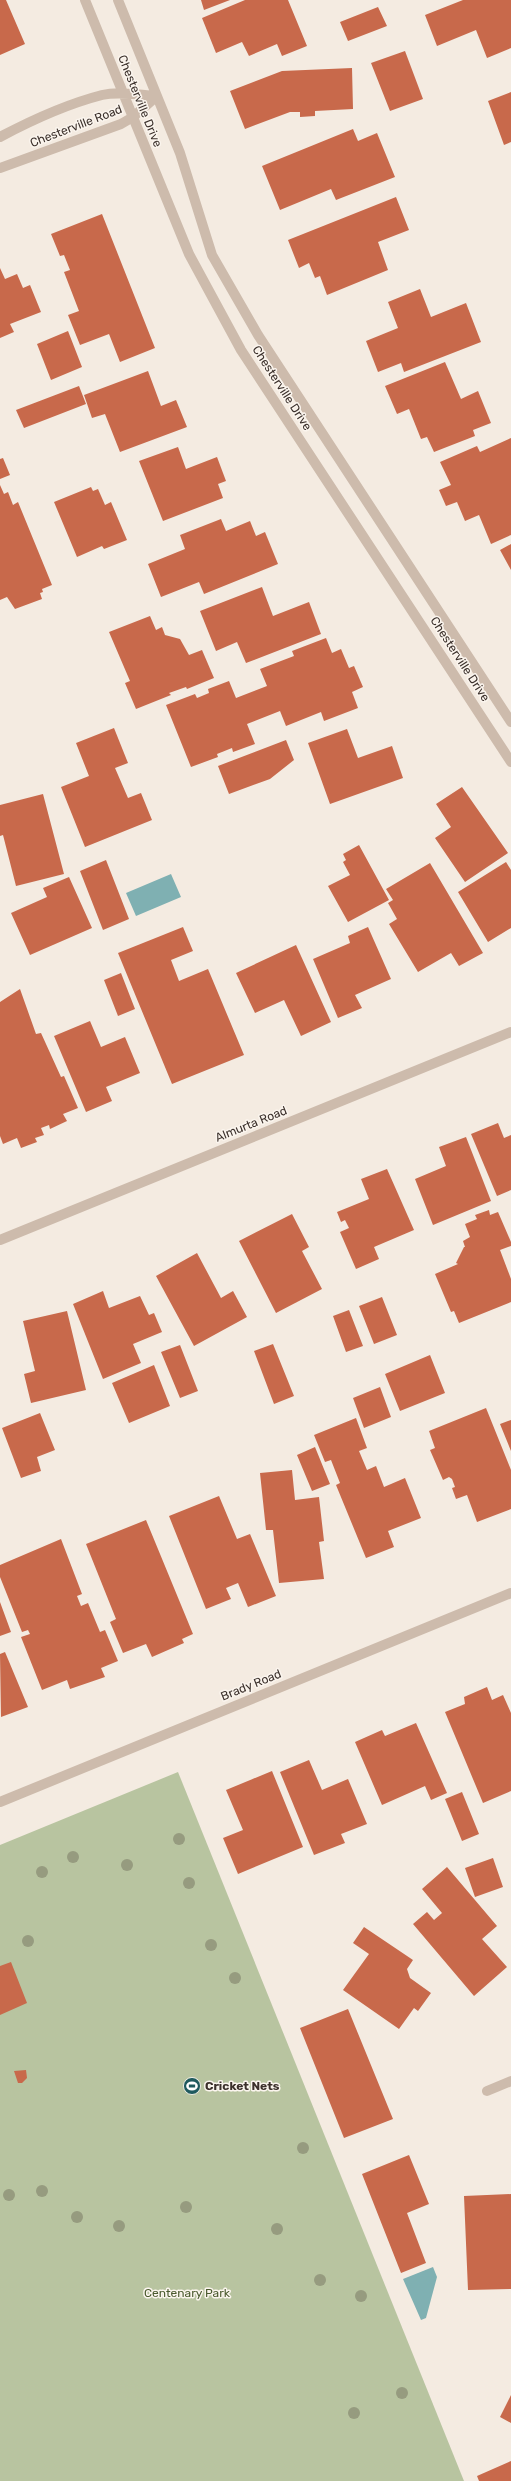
<svg xmlns="http://www.w3.org/2000/svg" width="511" height="2481" viewBox="0 0 511 2481" font-family="Rubik,sans-serif">
  <style>
    .green { fill: #b8c4a0 }
    .water { fill: #7fb0b2 }
    .building { fill: #c8694b }
    .lines { fill: none; stroke-linecap: round; stroke-linejoin: round }
    .minor { stroke: #cdbbac; stroke-width: 10 }
    .tree { fill: #969b7f }
    .labels { text-anchor: middle; stroke-width: 3; stroke-linejoin: round; paint-order: stroke }
    .street-label { font-size: 12px; fill: #3b302b; stroke: #fbf5ee }
    .poi-label { font-size: 12px; font-weight: bold; fill: #3b302b; stroke: #fbf5ee; text-anchor: start }
    .park-label { font-size: 12px; fill: #4a5a2e; stroke: #fbf5ee }
  </style>
  <rect width="100%" height="100%" fill="#f4ebe1"/>
  <!-- green -->
  <path class="green" d="M178,1772L464,2481H0V1845Z"/>
  <!-- water -->
  <path class="water" d="M171,874L181,897L136,916L126,893Z
    M433,2267L437,2277L426,2318L421,2320L403,2279Z"/>
  <!-- building -->
  <path class="building" d="M0,0H6L25,44L0,55Z
    M201,0H230L204,10Z
    M245,0H288L307,46L282,56L277,44L249,56L242,42L216,53L202,18Z
    M463,0H511V48L487,58L476,30L437,46L425,15Z
    M378,7L387,26L348,41L340,22Z
    M405,51L423,99L390,111L371,63Z
    M352,68L353,109L315,111V116L300,117V112H290L245,129L230,91L282,71Z
    M511,92V142L504,145L488,101Z
    M353,129L358,141L377,133L395,177L336,200L331,189L280,210L262,166Z
    M396,197L409,230L378,242L388,270L327,295L320,276L315,278L309,263L299,268L288,240Z
    M102,214L155,348L120,362L109,334L80,345L68,315L79,311L64,272L70,270L64,255L60,256L51,234Z
    M0,268L5,279L17,274L23,288L30,285L41,312L10,324L14,332L0,338Z
    M420,289L431,317L466,303L481,342L404,372L401,363L378,372L366,341L398,328L388,302Z
    M68,331L82,367L51,380L37,344Z
    M445,362L461,399L478,391L491,423L473,430L475,436L434,452L427,437L421,439L409,409L397,414L385,386Z
    M148,371L161,406L176,400L187,427L120,452L105,414L92,418L84,395Z
    M79,386L86,404L24,428L16,410Z
    M511,438V535L491,544L479,515L465,521L457,502L446,506L439,490L451,485L440,462L477,446L480,452Z
    M178,447L186,469L217,457L226,481L218,484L223,498L163,521L139,461Z
    M3,458L10,475L0,479V459Z
    M0,485L4,494L8,492L13,505L18,502L52,585L42,589L43,592L40,593L42,599L15,609L7,597L0,600Z
    M91,487L93,491L98,489L105,505L111,502L127,540L104,549L102,546L77,557L54,502Z
    M221,519L226,531L250,521L256,536L265,532L278,564L204,594L199,582L161,597L148,564L185,549L180,535Z
    M511,544V570L500,550Z
    M262,587L273,616L309,602L321,634L246,663L237,642L216,651L200,611Z
    M150,616L156,630L162,627L165,635L180,639L189,655L202,650L214,678L187,689L186,687L169,693L171,695L136,709L125,683L130,681L109,632Z
    M326,638L332,653L341,649L349,668L354,666L363,687L352,692L358,708L324,721L321,712L286,726L280,711L247,724L255,744L233,752L232,748L217,754L218,757L191,767L166,705L195,694L197,698L209,693L208,689L229,681L236,698L267,686L260,669L294,656L292,651Z
    M114,728L128,763L115,768L128,798L141,793L152,820L85,847L61,787L89,776L76,743Z
    M347,729L358,758L392,746L403,778L330,804L308,743Z
    M286,740L294,760L270,779L229,794L218,766Z
    M462,787L508,853L465,882L435,838L451,827L436,804Z
    M43,794L64,874L16,886L3,835L0,836V805Z
    M359,845L389,900L348,922L328,886L350,875L343,862L346,860L343,854Z
    M106,860L129,919L103,930L80,871Z
    M506,862L511,870V928L488,942L458,892Z
    M430,863L483,953L459,966L451,953L418,972L389,924L397,919L388,903L393,900L386,889Z
    M69,877L92,928L30,955L11,913L47,897L43,888Z
    M183,927L193,951L171,960L179,981L208,969L244,1055L172,1084L118,953Z
    M368,927L391,979L355,995L362,1008L338,1018L313,959L350,943L348,936Z
    M296,945L331,1022L301,1036L284,1000L255,1013L236,973Z
    M121,973L135,1009L118,1016L104,980Z
    M20,989L36,1034L41,1033L61,1077L64,1076L78,1108L63,1114L67,1121L50,1129L49,1125L41,1128L44,1135L35,1138L37,1142L21,1148L17,1138L3,1144L0,1136V1002Z
    M90,1021L101,1047L125,1037L140,1073L106,1087L112,1101L86,1112L54,1036Z
    M498,1123L504,1138L511,1135V1190L497,1196L471,1134Z
    M466,1137L491,1201L433,1225L415,1179L446,1166L439,1147Z
    M387,1169L414,1230L374,1247L379,1259L356,1269L340,1232L349,1228L345,1220L341,1222L337,1212L369,1199L361,1179Z
    M489,1210L490,1215L498,1212L511,1242V1246L500,1250L511,1279V1302L459,1323L454,1311L451,1312L435,1274L458,1264L456,1263L464,1247H465L463,1241L470,1237L465,1224L477,1219L475,1215Z
    M292,1214L309,1247L302,1251L322,1289L276,1313L239,1241Z
    M197,1253L221,1298L233,1291L247,1317L194,1346L156,1276Z
    M103,1291L109,1308L140,1296L149,1315L154,1313L162,1332L133,1344L141,1363L103,1379L73,1304Z
    M382,1297L397,1335L374,1344L359,1306Z
    M349,1310L363,1346L346,1352L333,1316Z
    M67,1311L86,1390L31,1403L24,1374L35,1371L23,1321Z
    M273,1344L294,1396L274,1404L254,1351Z
    M180,1345L198,1391L180,1398L161,1352Z
    M430,1355L445,1393L400,1411L385,1374Z
    M154,1365L170,1406L129,1423L112,1383Z
    M380,1387L391,1417L364,1428L353,1398Z
    M486,1408L511,1470V1509L477,1522L467,1495L456,1499L452,1488L455,1487L452,1479L449,1477L443,1480L430,1450L435,1448L429,1431Z
    M40,1413L55,1450L37,1457L41,1471L21,1478L2,1428Z
    M356,1418L367,1448L359,1451L367,1470L376,1466L384,1487L405,1478L421,1518L388,1531L394,1547L366,1558L336,1485L340,1483L331,1460L325,1462L314,1435Z
    M511,1420V1451L500,1424Z
    M315,1447L330,1484L312,1491L297,1455Z
    M292,1470L295,1500L319,1497L324,1541L319,1542L324,1579L279,1583L273,1530H266L260,1473Z
    M219,1496L237,1539L250,1534L276,1596L248,1607L238,1583L226,1588L231,1599L206,1609L169,1516Z
    M146,1520L193,1634L182,1639L184,1643L152,1657L146,1644L123,1653L110,1622L116,1619L86,1544Z
    M61,1539L82,1594L77,1596L81,1606L88,1603L100,1632L105,1630L118,1661L101,1668L105,1677L70,1689L67,1680L42,1690L21,1637L30,1634L28,1630L22,1632L0,1577V1565Z
    M0,1602L11,1632L0,1636Z
    M5,1652L28,1707L1,1717L0,1654Z
    M487,1687L492,1700L503,1695L511,1713V1791L483,1803L445,1712L465,1704L464,1697Z
    M416,1723L447,1793L431,1800L425,1786L382,1805L355,1742L382,1730L385,1736Z
    M309,1760L322,1790L348,1779L367,1824L341,1834L345,1843L314,1855L280,1772Z
    M272,1771L303,1847L238,1874L223,1838L243,1830L226,1790Z
    M462,1792L479,1834L462,1841L445,1799Z
    M493,1858L503,1887L475,1897L465,1868Z
    M447,1867L497,1926L482,1939L507,1967L474,1996L413,1924L427,1912L434,1920L442,1913L422,1889Z
    M364,1927L413,1960L407,1969L410,1978L431,1993L418,2011L414,2008L399,2029L343,1990L369,1954L353,1943Z
    M11,1962L27,2003L0,2015V1966Z
    M348,2009L393,2119L344,2138L300,2028Z
    M26,2070L27,2078L22,2083H18L14,2071Z
    M409,2155L429,2204L407,2213L426,2263L401,2273L362,2174Z
    M511,2194V2289L468,2290L464,2196Z
    M511,2395V2423L500,2417Z
    M511,2461V2481H479L477,2476Z"/>
  <g class="lines">
    <!-- minor -->
    <path class="minor" d="M85,0L189,254L241,350L511,762
      M118,0L180,153L212,255L258,335L511,722
      M0,137C32,120 67,104 102,95C119,91 139,95 157,96
      M0,168L121,124L133,117L157,96
      M0,1240L511,1032
      M0,1802L511,1593
      M487,2091L511,2081"/>
  </g>
  <!-- trees -->
  <g class="tree">
    <circle cx="179" cy="1839" r="6"/>
    <circle cx="73" cy="1857" r="6"/>
    <circle cx="127" cy="1865" r="6"/>
    <circle cx="42" cy="1872" r="6"/>
    <circle cx="189" cy="1883" r="6"/>
    <circle cx="28" cy="1941" r="6"/>
    <circle cx="211" cy="1945" r="6"/>
    <circle cx="235" cy="1978" r="6"/>
    <circle cx="303" cy="2148" r="6"/>
    <circle cx="42" cy="2191" r="6"/>
    <circle cx="9" cy="2195" r="6"/>
    <circle cx="186" cy="2207" r="6"/>
    <circle cx="77" cy="2217" r="6"/>
    <circle cx="119" cy="2226" r="6"/>
    <circle cx="277" cy="2229" r="6"/>
    <circle cx="320" cy="2280" r="6"/>
    <circle cx="361" cy="2296" r="6"/>
    <circle cx="402" cy="2393" r="6"/>
    <circle cx="354" cy="2413" r="6"/>
  </g>
  <!-- icons -->
  <defs>
    <g id="stadium-disc" transform="scale(0.9)"><circle r="9.5" fill="#1f5a5e" stroke="#fbf5ee"/><path d="M0-5a6.5 5 0 1 0 0 10a6.5 5 0 1 0 0-10ZM-3.5-1.8h7v3.6h-7Z" fill="#fff"/></g>
  </defs>
  <g fill-rule="evenodd">
    <use href="#stadium-disc" x="192" y="2086"/>
  </g>
  <g class="labels">
    <!-- street labels -->
    <g class="street-label">
      <text transform="translate(140 101) rotate(68)" y="4">Chesterville Drive</text>
      <text transform="translate(76 126) rotate(-21)" y="4">Chesterville Road</text>
      <text transform="translate(282 388) rotate(57)" y="4">Chesterville Drive</text>
      <text transform="translate(460 659) rotate(57)" y="4">Chesterville Drive</text>
      <text transform="translate(251 1124) rotate(-22)" y="4">Almurta Road</text>
      <text transform="translate(251 1685) rotate(-22)" y="4">Brady Road</text>
    </g>
    <!-- poi labels -->
    <g class="poi-label">
      <text x="205" y="2090">Cricket Nets</text>
    </g>
    <!-- park labels -->
    <g class="park-label">
      <text x="187" y="2297">Centenary Park</text>
    </g>
  </g>
</svg>
